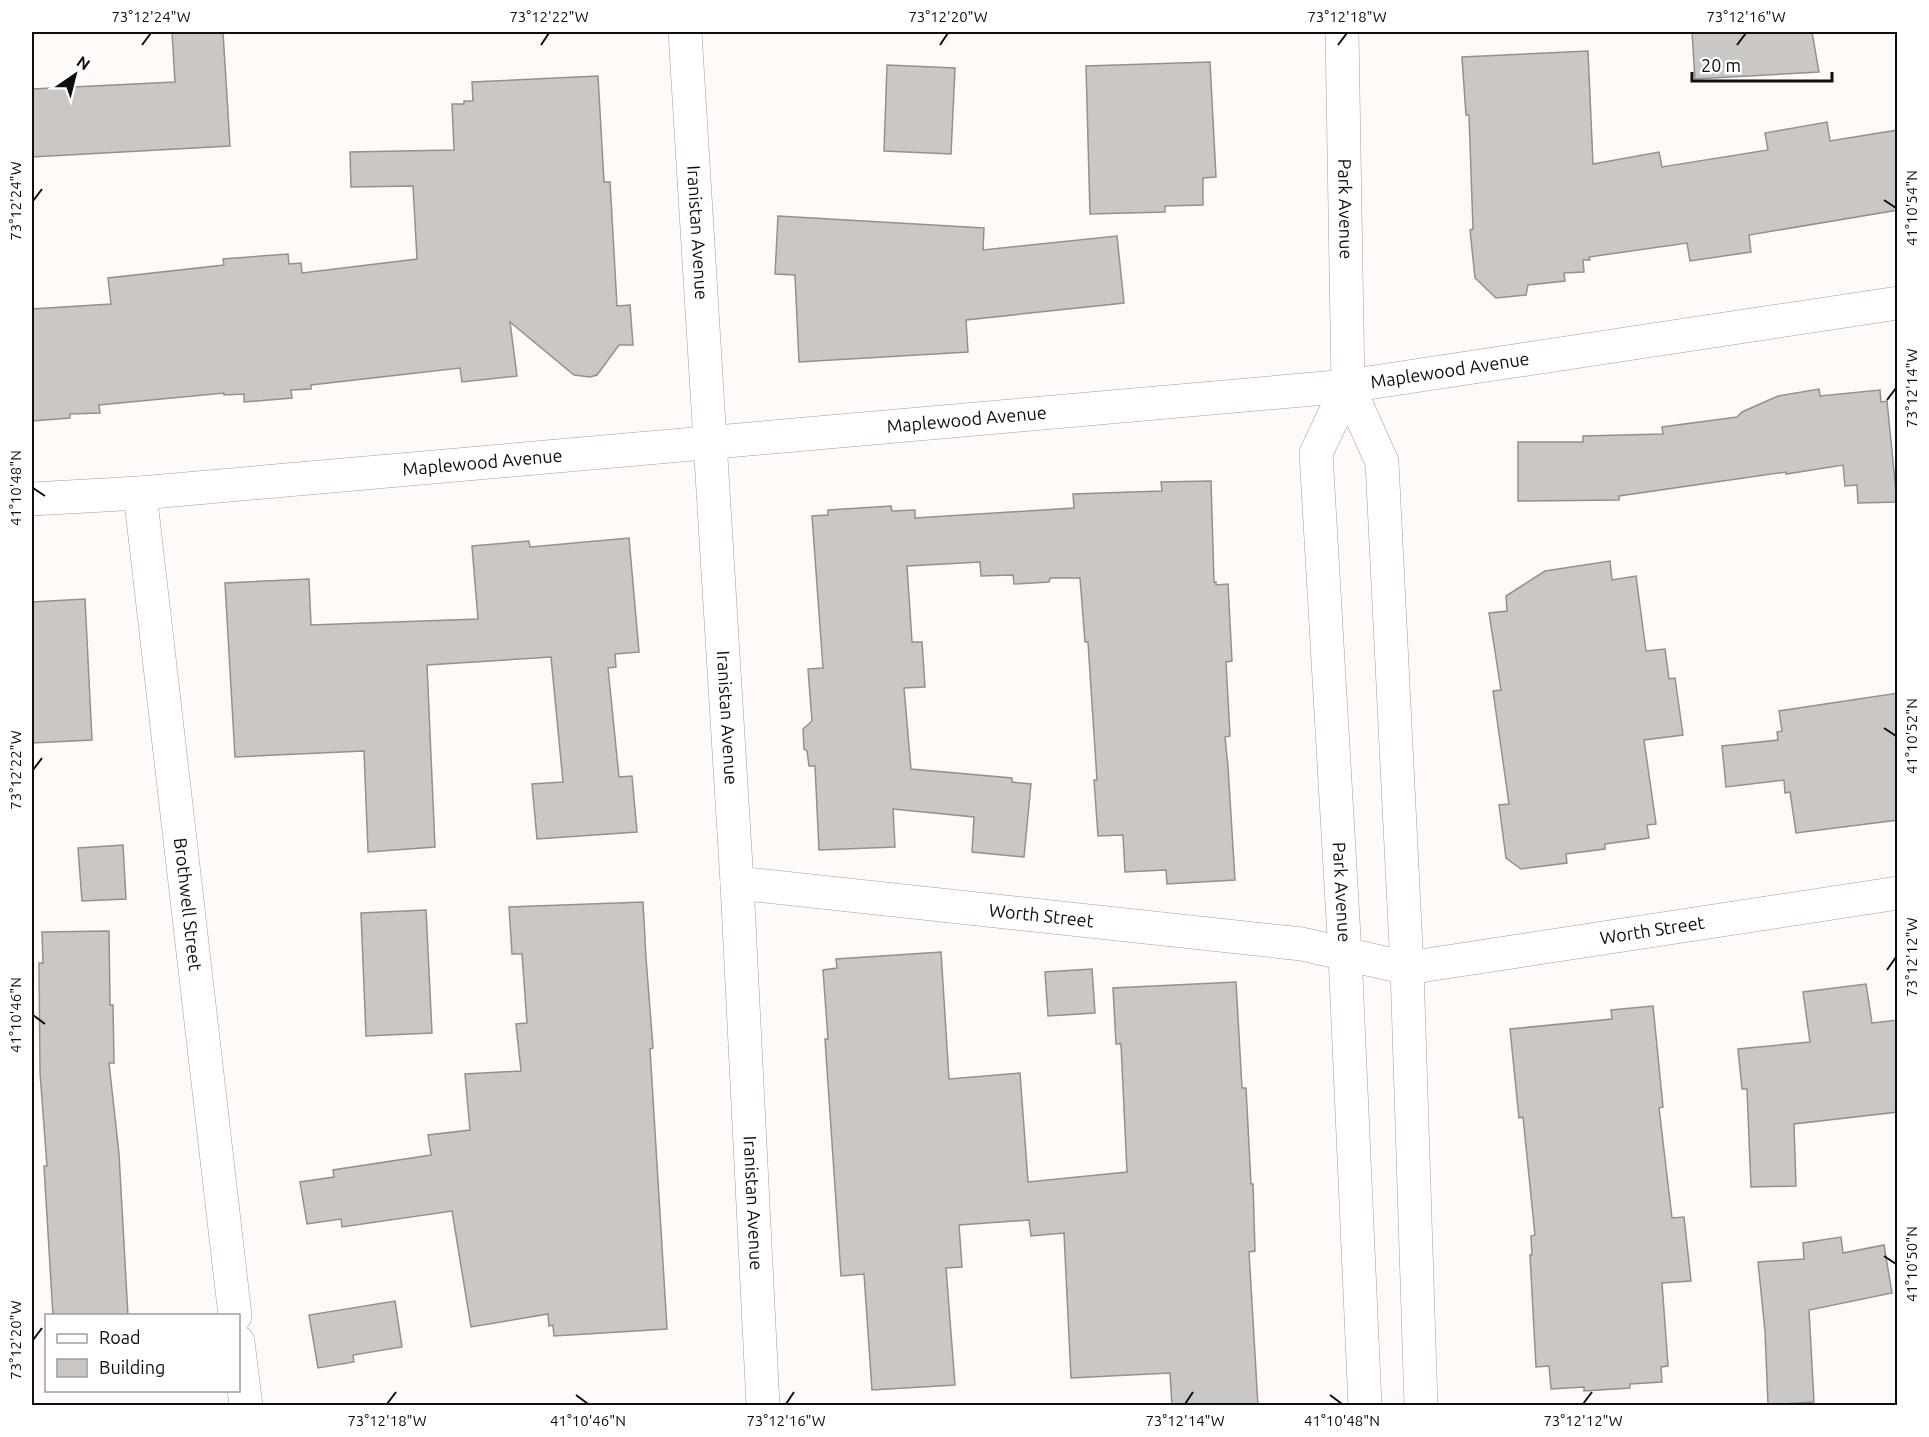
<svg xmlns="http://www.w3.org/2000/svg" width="1929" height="1437" viewBox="0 0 1929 1437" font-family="Ubuntu,sans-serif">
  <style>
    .building { fill: #cbc7c4; stroke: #94908d; stroke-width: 1.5 }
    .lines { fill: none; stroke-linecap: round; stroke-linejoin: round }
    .minor-casing { stroke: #a29e9b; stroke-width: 34 }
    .tertiary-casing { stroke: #a29e9b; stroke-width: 34 }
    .secondary-casing { stroke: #a29e9b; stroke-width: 34 }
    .minor { stroke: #fff; stroke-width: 33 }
    .tertiary { stroke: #fff; stroke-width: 33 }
    .secondary { stroke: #fff; stroke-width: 33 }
    .ticks { fill: none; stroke: #0f0e0d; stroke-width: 2 }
    .labels { text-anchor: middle; stroke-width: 4.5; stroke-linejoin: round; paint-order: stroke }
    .street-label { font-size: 18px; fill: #0f0e0d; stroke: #fff }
    .neatline { fill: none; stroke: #0f0e0d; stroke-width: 2 }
    .ticks-label { font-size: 15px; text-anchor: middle; fill: #0f0e0d }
  </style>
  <rect width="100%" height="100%" fill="#fffaf7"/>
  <!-- building -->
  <path class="building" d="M172,32H223L230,146L32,157V89L175,82Z
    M1692,32H1812L1819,72L1695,79Z
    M1588,51L1593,164L1659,152L1662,167L1768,150L1765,133L1827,122L1830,141L1898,130V210L1749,235L1751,252L1690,261L1687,243L1589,257L1590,260H1583L1584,272L1564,273L1565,281L1528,285L1526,295L1496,298L1475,278L1470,230L1473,229L1469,115H1466L1462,57Z
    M1210,62L1216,177L1203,178V205L1165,206V212L1090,214L1086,66Z
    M887,65L955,68L951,154L884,151Z
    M598,76L604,182H610L617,306L630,305L633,345H619L597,375L590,377L574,375L510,322L517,376L462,382L460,368L311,385V389L291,390L292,398L244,402V394L224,395V393L99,405L100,413L70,414V418L32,421V309L111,304L108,278L224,265L223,259L288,254L289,264L301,263L302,273L417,259L413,186L351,187L350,152L454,150L452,104H464V101H473L472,82Z
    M778,216L984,228L983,250L1117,236L1124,303L966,320L968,352L799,362L795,275L775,274Z
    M1819,389L1820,396L1880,390L1881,402L1887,401L1897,502L1858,503L1857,485L1845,486L1843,465L1786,474V472L1619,496V500L1518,501V442H1583V436L1663,434L1662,427L1737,417L1742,412L1778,396Z
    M1211,481L1214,582H1216V585L1228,584L1232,661L1226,662L1230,736L1225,737L1228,767L1235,880L1167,884L1166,870L1125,872L1123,835L1098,836L1094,780H1097L1088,642H1085L1080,578H1050L1049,582L1014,584L1013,575L981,576L980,562L907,566L912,642H922L925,687L904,688L911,769L1012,778V782L1031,784L1024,857L972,852L974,817L893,809L895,847L819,850L815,766H809L807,751L804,749L803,729L812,721L808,669L823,668L812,516L828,515V510L891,506L892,511L915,510V518L1074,508L1073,494L1162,491L1161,482Z
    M629,538L639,652L615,654L616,667L608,668L619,777L632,776L637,832L537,839L532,784L563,782L551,657L427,665L435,847L368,852L364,751L235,757L225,583L309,579L311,625L478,619L472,546L529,541L530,547Z
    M1610,561L1612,580L1636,576L1646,651L1665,649L1669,679L1675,678L1683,735L1644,740L1656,824L1647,825L1649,838L1605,844V849L1566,854L1567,863L1521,869L1506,858L1499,805L1509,804L1493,691L1501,690L1489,613L1507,611L1506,596L1545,571Z
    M85,599L92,740L32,743V602Z
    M1898,693V820L1796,833L1790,792L1785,793L1784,780L1726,787L1722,746L1778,740L1777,732L1782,731L1779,711Z
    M123,845L126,899L82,901L78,848Z
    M643,902L646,958L653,1048L650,1049L667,1329L554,1336L553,1325L549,1326L548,1314L471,1327L452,1211L342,1227L341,1219L307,1224L300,1182L334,1177L333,1170L431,1155L428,1135L470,1130L465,1074L521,1071L516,1024L527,1023L522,954H512L509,907Z
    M426,910L432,1033L366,1036L361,913Z
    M109,931L110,1005H113L114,1063H109L119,1154L128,1316H53L44,1166H47L40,1073L39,963H43L42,932Z
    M941,952L949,1079L1020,1073L1028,1182L1127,1172L1121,1044H1116L1113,988L1236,982L1242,1088H1246L1251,1184H1253L1255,1251L1249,1252L1258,1406H1172L1170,1373L1071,1378L1064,1233L1031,1236L1029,1220L959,1225L962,1267L946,1268L955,1385L872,1390L864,1274L841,1276L825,1039H828L823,970L837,968L836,959Z
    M1092,969L1095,1013L1048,1016L1045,972Z
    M1866,984L1872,1023L1898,1020V1112L1794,1124L1796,1186L1751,1187L1747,1089H1742L1738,1049L1810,1042L1803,992Z
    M1653,1006L1663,1107L1659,1108L1672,1218L1684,1217L1691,1281L1662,1283L1668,1366L1661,1367L1662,1382L1630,1384V1388L1584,1391V1387L1551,1389L1549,1366L1536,1367L1530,1255H1532L1531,1236L1535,1235L1523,1117L1519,1118L1510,1029L1612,1019L1611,1010Z
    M1841,1237L1843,1253L1884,1245L1892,1293L1809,1310L1814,1402L1768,1405L1765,1331L1758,1262L1804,1259L1803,1243Z
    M395,1301L402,1347L353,1355L354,1362L318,1368L309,1315Z"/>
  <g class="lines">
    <!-- minor casing -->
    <g class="minor-casing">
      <g id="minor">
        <path id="s1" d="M685,32L737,883L763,1406"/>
        <path id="s2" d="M140,493L235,1316"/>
        <path id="s3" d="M737,883L1302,944L1345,954"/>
        <path id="s4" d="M1407,968L1898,893"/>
        <path d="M238,1342L246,1406"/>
      </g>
    </g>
    <!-- tertiary casing -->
    <g class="tertiary-casing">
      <g id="tertiary">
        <path id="s5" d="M32,499L140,493L1348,386L1898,303"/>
      </g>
    </g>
    <!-- secondary casing -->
    <g class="secondary-casing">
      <g id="secondary">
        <path id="s6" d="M1342,32L1348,386L1382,462L1407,968L1421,1406"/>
        <path id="s7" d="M1348,386L1316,453L1345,954L1365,1406"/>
        <path d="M1345,954L1407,968"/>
      </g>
    </g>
    <!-- minor -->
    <use href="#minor" class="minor"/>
    <!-- tertiary -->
    <use href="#tertiary" class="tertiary"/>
    <!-- secondary -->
    <use href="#secondary" class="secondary"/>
  </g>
  <!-- ticks -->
  <path class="ticks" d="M142,45L151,33M541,45L549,33M940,45L948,33M1338,45L1347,33M1737,45L1746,33M1884,200L1896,208M33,201L42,189M1887,400L1896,388M33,488L45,496M1884,728L1896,736M33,770L42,758M1887,970L1896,957M33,1015L45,1024M1884,1256L1896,1264M33,1340L42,1328M576,1395L588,1404M1330,1395L1342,1404M387,1404L396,1392M786,1404L794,1392M1185,1404L1193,1392M1583,1404L1592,1392"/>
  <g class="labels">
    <!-- street labels -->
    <g class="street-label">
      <text dy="6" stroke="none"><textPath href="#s6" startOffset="177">Park Avenue</textPath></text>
      <text dy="6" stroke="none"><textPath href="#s1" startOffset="201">Iranistan Avenue</textPath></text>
      <text dy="6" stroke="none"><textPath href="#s5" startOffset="1424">Maplewood Avenue</textPath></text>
      <text dy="6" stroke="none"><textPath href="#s5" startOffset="938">Maplewood Avenue</textPath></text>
      <text dy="6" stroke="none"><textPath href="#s5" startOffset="452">Maplewood Avenue</textPath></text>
      <text dy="6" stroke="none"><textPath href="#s1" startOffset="687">Iranistan Avenue</textPath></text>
      <text dy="6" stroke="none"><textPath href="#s7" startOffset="514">Park Avenue</textPath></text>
      <text dy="6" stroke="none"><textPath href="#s2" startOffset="414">Brothwell Street</textPath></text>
      <text dy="6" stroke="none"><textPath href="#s3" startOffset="306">Worth Street</textPath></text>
      <text dy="6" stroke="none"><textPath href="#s4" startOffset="248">Worth Street</textPath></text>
      <text dy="6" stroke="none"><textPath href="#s1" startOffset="1173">Iranistan Avenue</textPath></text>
    </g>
  </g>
  <!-- border -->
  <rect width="1929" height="1437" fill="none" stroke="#ffffff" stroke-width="66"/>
  <!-- legend -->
  <rect x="45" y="1314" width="195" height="78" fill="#ffffff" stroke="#9f9f9e" stroke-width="1.5"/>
  <rect x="57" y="1334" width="30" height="9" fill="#ffffff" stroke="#9f9f9e" stroke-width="1.5"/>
  <text x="99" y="1344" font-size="18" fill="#0f0e0d">Road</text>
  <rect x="57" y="1359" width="30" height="18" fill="#cbc7c4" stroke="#9f9f9e" stroke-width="1.5"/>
  <text x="99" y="1374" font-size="18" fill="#0f0e0d">Building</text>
  <!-- north arrow -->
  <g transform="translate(75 75) rotate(35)" stroke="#ffffff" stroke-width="4.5" paint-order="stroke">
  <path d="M0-4.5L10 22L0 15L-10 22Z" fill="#0f0e0d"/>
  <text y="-9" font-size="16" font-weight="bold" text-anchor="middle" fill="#0f0e0d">N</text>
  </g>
  <!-- scale -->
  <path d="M1692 72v9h140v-9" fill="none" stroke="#0f0e0d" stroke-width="3"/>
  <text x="1701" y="72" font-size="18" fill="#0f0e0d" stroke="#ffffff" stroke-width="4.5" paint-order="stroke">20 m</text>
  <rect x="33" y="33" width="1863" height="1371" class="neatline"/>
  <g class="ticks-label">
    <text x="151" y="22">73°12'24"W</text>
    <text x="549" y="22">73°12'22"W</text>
    <text x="948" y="22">73°12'20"W</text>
    <text x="1347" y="22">73°12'18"W</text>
    <text x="1746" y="22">73°12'16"W</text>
    <text transform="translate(16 201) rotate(-90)" y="5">73°12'24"W</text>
    <text transform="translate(1912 208) rotate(-90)" y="5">41°10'54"N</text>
    <text transform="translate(1912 388) rotate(-90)" y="5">73°12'14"W</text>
    <text transform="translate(16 488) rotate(-90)" y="5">41°10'48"N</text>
    <text transform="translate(1912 736) rotate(-90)" y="5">41°10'52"N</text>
    <text transform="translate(16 770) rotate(-90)" y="5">73°12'22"W</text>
    <text transform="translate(1912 957) rotate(-90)" y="5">73°12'12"W</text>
    <text transform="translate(16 1015) rotate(-90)" y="5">41°10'46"N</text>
    <text transform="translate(1912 1264) rotate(-90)" y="5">41°10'50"N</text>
    <text transform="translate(16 1340) rotate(-90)" y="5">73°12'20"W</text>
    <text x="387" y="1426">73°12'18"W</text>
    <text x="588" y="1426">41°10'46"N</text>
    <text x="786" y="1426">73°12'16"W</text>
    <text x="1185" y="1426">73°12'14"W</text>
    <text x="1342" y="1426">41°10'48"N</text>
    <text x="1583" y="1426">73°12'12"W</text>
  </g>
</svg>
